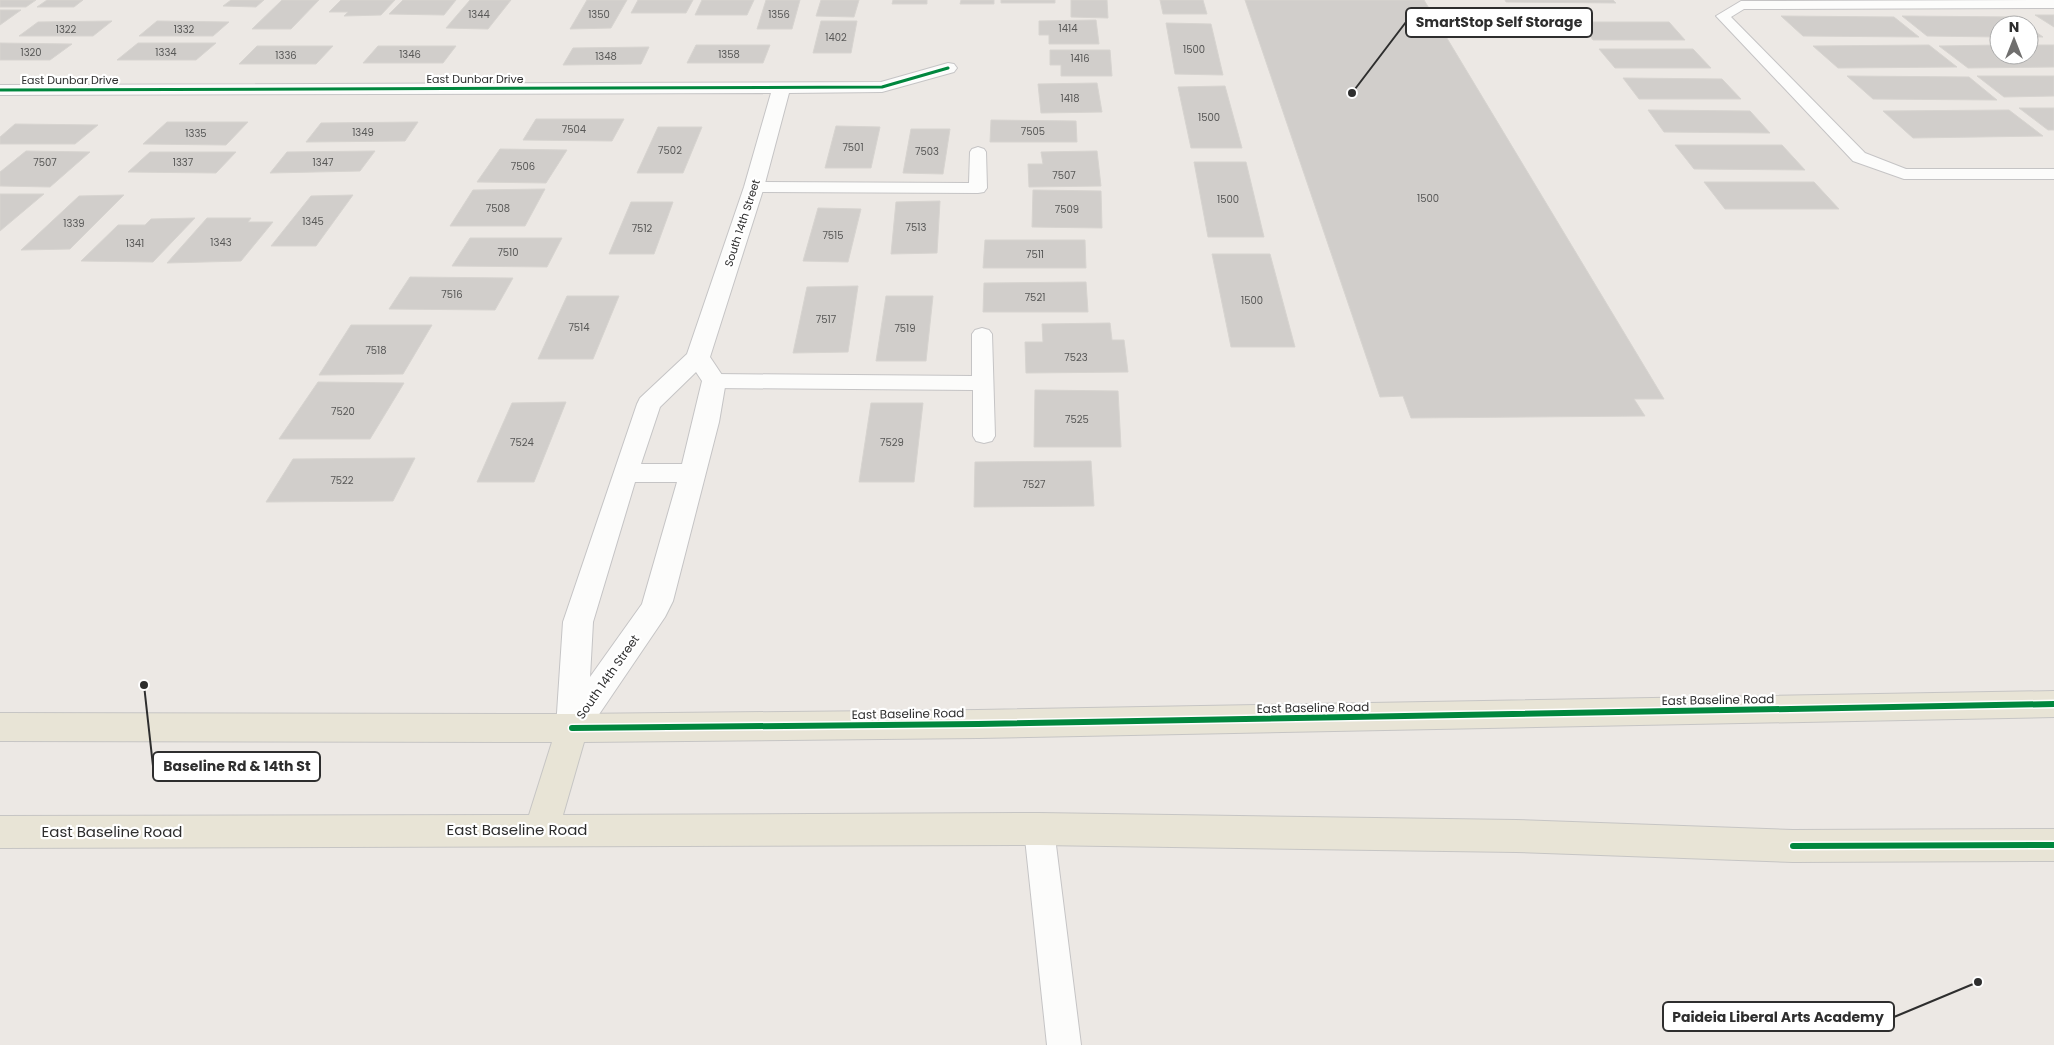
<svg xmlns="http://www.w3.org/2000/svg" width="2054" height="1045" viewBox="0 0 2054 1045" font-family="Poppins,sans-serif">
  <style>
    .building { fill: #d1cecb; stroke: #d7d4d0 }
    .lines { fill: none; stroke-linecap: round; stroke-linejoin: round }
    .service-casing { stroke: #c5c4c5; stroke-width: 2 }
    .minor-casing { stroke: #c5c4c5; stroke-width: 2 }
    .primary-casing { stroke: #c6c5c4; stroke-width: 2 }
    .service { fill: #fcfcfb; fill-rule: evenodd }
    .minor { fill: #fcfcfb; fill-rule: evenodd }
    .primary { fill: #e8e4d6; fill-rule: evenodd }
    .cycleway-far1-casing { stroke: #fff; stroke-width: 5 }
    .cycleway-casing { stroke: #fff; stroke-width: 9 }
    .cycleway-far1 { stroke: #00873e; stroke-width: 3 }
    .cycleway { stroke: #00873e; stroke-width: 6 }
    .labels { text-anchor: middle; stroke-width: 4.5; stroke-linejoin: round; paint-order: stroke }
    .number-label { font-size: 10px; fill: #585857 }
    .far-street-label { font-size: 11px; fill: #2e2e2e; stroke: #fff }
    .street-label { font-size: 12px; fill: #2e2e2e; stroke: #fff }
    .near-street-label { font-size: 15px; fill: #2e2e2e; stroke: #fff }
    .leader { fill: none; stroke: #2e2e2e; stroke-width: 2 }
    .callout-dot { fill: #2e2e2e; stroke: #fff; stroke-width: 2 }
    .callout { fill: #fff; stroke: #2e2e2e; stroke-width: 2 }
    .callout-label { font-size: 14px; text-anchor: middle; font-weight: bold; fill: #2e2e2e }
  </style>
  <rect width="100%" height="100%" fill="#ece8e4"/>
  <!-- building -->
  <path class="building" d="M0,0H36L26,7H0Z
    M47,0H83L74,7H37Z
    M231,0H264L256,7L223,6Z
    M282,0H319L291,29H252Z
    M341,0H395L381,15L344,16L348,12H329Z
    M403,0H456L444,15L389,14Z
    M470,0H511L488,29L446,28Z
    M587,0H627L611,28L570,29Z
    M638,0H693L686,13H631Z
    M702,0H754L747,15H695Z
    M766,0H800L792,29H757Z
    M821,0H859L854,17L816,16Z
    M893,0H927V4H892Z
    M961,0H994V4H960Z
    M1001,0H1055V3H1001Z
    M1071,0H1107L1108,18L1071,17Z
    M1160,0H1203L1207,14H1163Z
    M1245,0H1424L1664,399H1634L1645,416L1411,418L1403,396L1380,397Z
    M1505,0H1613L1616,3L1506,2Z
    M0,10H21L0,25Z
    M2035,15H2054V27Z
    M1781,16L1894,17L1919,37L1803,36Z
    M1902,16L2015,17L2026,25H1999V37L1927,36Z
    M1096,20L1099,44H1049V35H1039V21Z
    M112,21L93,36H19L38,22Z
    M157,21L229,22L213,36H139Z
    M821,21H857L851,53H813Z
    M1580,22H1669L1685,40H1593Z
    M1166,23L1211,24L1223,75L1175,74Z
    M2029,27L2043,37H2029Z
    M0,43L72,44L50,60H0Z
    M138,43H216L196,60H117Z
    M696,45H770L763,63H687Z
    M1929,45L1957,67L1838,68L1813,46Z
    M1999,45V55H2029V45H2054V67L1968,68L1939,46Z
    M257,46H333L316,64H239Z
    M378,46H456L443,63H363Z
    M649,47L641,64L563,65L573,48Z
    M1599,49H1693L1711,68H1615Z
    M1050,50H1110L1112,76H1061V65H1050Z
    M1847,76L1969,77L1997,100L1873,99Z
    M1977,76H2054V96L2004,97Z
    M1623,78L1722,79L1741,99H1639Z
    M1097,83L1102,112L1041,113L1038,84Z
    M1225,86L1242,148H1191L1178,87Z
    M2019,108H2054V130H2048Z
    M1648,110L1750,111L1770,133L1664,132Z
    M2009,110L2043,136L1913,138L1883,111Z
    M536,119H624L612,141L523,140Z
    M991,120L1076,121L1077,142H990Z
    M167,122H248L226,145L143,144Z
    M418,122L405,141L306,142L321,123Z
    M15,124L98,125L75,144H0V137Z
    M836,126L880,127L871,168H825Z
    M658,127H702L683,173H637Z
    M911,129H950L943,174L903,173Z
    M1675,145H1782L1805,170L1694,169Z
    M500,149L567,150L546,183L477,182Z
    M26,151L90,152L50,187L0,186V172Z
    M375,151L360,171L270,173L287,152Z
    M1097,151L1101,186L1029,187L1028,164H1043L1041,152Z
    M150,152H236L216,173L128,172Z
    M1194,162H1246L1264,237H1208Z
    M1704,182H1814L1839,209H1725Z
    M545,189L525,226H450L473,190Z
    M1033,190L1101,191L1102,228L1032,227Z
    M0,194H44L0,231Z
    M124,195L70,249L21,250L79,196Z
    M353,195L316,246H271L311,196Z
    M940,201L937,253L891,254L896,202Z
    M631,202H673L654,254H609Z
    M818,208L861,209L848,262L803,261Z
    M195,218L153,262L81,261L118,225H145L151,219Z
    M207,218H251L248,222H273L241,261L167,263Z
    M470,238H562L547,267L452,266Z
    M985,240H1085L1086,268H983Z
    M1212,254H1270L1295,347H1231Z
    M410,277L513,278L495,310L389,309Z
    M1086,282L1088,312H983L984,283Z
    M858,286L848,352L793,353L807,287Z
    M567,296H619L593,359H538Z
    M886,296H933L926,361H876Z
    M1110,323L1112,340H1124L1128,372L1026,373L1025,342H1043L1042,324Z
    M351,325H432L403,374L319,375Z
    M318,382L404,383L370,439H279Z
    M1035,390L1118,391L1121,447H1034Z
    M566,402L534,482H477L512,403Z
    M871,403H923L914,482H859Z
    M415,458L393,501L266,502L293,459Z
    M1091,461L1094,506L974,507L975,462Z"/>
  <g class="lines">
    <!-- service casing -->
    <g class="service-casing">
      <path id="service" d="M2054,0V8L1744,9L1731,17L1865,153L1906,169H2054V179H1904L1853,161L1716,16L1741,1Z
        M978,147L984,149L986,152L987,188L984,192L978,193L754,192L748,191L745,187L748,183L754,182L969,183L970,152L972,149Z
        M982,328L989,330L992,334L995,436L992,441L984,443L976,441L973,436V390L714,388L707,386L704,381L707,376L714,374L972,376V334L975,330Z
        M1039,815L1050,819L1054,829L1081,1045H1047L1024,829L1028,819Z"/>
    </g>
    <!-- minor casing -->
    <g class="minor-casing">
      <path id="minor" d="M948,63L954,64L957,68L954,72L882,92L789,93L764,187L710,357L726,381L719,422L673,601L665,617L583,738L572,742L561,738L556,728L563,622L637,404L640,398L687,354L744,187L771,93L0,95V85L881,82ZM696,372L702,381L682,464H641L660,407ZM635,482H677L642,604L590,677L593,622Z"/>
    </g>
    <!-- primary casing -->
    <g class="primary-casing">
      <path id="primary" d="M2054,691V717L978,738L584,742L563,815L1039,813L1516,820L1793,830L2054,829V861L1793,862L1516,852L1039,845L0,848V816L529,815L552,742L0,741V713L572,714L978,710Z"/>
    </g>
    <!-- service -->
    <use href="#service" class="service"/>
    <!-- minor -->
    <use href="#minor" class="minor"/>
    <!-- primary -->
    <use href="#primary" class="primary"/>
    <!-- cycleway-far1 casing -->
    <g class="cycleway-far1-casing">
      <path id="cycleway-far1" d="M0,90L882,87L948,68"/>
    </g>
    <!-- cycleway casing -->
    <g class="cycleway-casing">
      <path id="cycleway" d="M572,728L978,724L2054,704
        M1793,846L2054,845"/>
    </g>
    <!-- cycleway-far1 -->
    <use href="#cycleway-far1" class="cycleway-far1"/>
    <!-- cycleway -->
    <use href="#cycleway" class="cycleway"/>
  </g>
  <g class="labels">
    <!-- number labels -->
    <g class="number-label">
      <text x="479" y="18">1344</text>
      <text x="599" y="18">1350</text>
      <text x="779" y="18">1356</text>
      <text x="1068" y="32">1414</text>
      <text x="66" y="33">1322</text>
      <text x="184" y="33">1332</text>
      <text x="836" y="41">1402</text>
      <text x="1194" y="53">1500</text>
      <text x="31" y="56">1320</text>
      <text x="166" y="56">1334</text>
      <text x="410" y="58">1346</text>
      <text x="729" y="58">1358</text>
      <text x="286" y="59">1336</text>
      <text x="606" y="60">1348</text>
      <text x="1080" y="62">1416</text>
      <text x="1070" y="102">1418</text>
      <text x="1209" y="121">1500</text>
      <text x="574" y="133">7504</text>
      <text x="1033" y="135">7505</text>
      <text x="363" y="136">1349</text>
      <text x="196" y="137">1335</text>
      <text x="853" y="151">7501</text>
      <text x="670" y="154">7502</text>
      <text x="927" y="155">7503</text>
      <text x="45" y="166">7507</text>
      <text x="183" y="166">1337</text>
      <text x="323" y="166">1347</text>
      <text x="523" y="170">7506</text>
      <text x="1064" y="179">7507</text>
      <text x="1428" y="202">1500</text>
      <text x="1228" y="203">1500</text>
      <text x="498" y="212">7508</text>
      <text x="1067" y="213">7509</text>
      <text x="313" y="225">1345</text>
      <text x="74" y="227">1339</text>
      <text x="916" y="231">7513</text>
      <text x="642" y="232">7512</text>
      <text x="833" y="239">7515</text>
      <text x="221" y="246">1343</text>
      <text x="135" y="247">1341</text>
      <text x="508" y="256">7510</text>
      <text x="1035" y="258">7511</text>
      <text x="452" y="298">7516</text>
      <text x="1035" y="301">7521</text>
      <text x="1252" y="304">1500</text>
      <text x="826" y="323">7517</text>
      <text x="579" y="331">7514</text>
      <text x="905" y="332">7519</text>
      <text x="376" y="354">7518</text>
      <text x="1076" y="361">7523</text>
      <text x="343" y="415">7520</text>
      <text x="1077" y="423">7525</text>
      <text x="522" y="446">7524</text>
      <text x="892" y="446">7529</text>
      <text x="342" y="484">7522</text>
      <text x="1034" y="488">7527</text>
    </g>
    <!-- far-street labels -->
    <g class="far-street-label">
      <text x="475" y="83">East Dunbar Drive</text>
      <text x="70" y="84">East Dunbar Drive</text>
      <text transform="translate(742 223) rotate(-72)" y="4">South 14th Street</text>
    </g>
    <!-- street labels -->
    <g class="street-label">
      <text transform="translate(608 677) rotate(-55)" y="4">South 14th Street</text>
      <text transform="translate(1718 700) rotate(-1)" y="4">East Baseline Road</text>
      <text transform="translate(1313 708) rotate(-1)" y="4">East Baseline Road</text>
      <text transform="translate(908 714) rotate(-1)" y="4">East Baseline Road</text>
    </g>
    <!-- near-street labels -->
    <g class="near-street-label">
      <text x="517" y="835">East Baseline Road</text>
      <text x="112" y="837">East Baseline Road</text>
    </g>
  </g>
  <!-- callouts -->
  <path class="leader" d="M1352 93L1406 22M144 685L153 766M1978 982L1894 1017"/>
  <g class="callout-dot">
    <circle cx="1352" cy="93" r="5"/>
    <circle cx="144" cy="685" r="5"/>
    <circle cx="1978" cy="982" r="5"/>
  </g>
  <g class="callout">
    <rect x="1406" y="8" width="186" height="29" rx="5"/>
    <rect x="153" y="752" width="167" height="29" rx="5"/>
    <rect x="1663" y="1002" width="231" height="29" rx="5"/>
  </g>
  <g class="callout-label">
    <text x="1499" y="27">SmartStop Self Storage</text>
    <text x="237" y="771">Baseline Rd &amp; 14th St</text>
    <text x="1778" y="1022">Paideia Liberal Arts Academy</text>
  </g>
  <!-- north arrow -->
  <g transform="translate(2014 40)"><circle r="24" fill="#ffffff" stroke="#ababab"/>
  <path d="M0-4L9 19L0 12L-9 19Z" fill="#706f6e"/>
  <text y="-8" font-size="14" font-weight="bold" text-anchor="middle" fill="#2e2e2e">N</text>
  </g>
</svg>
